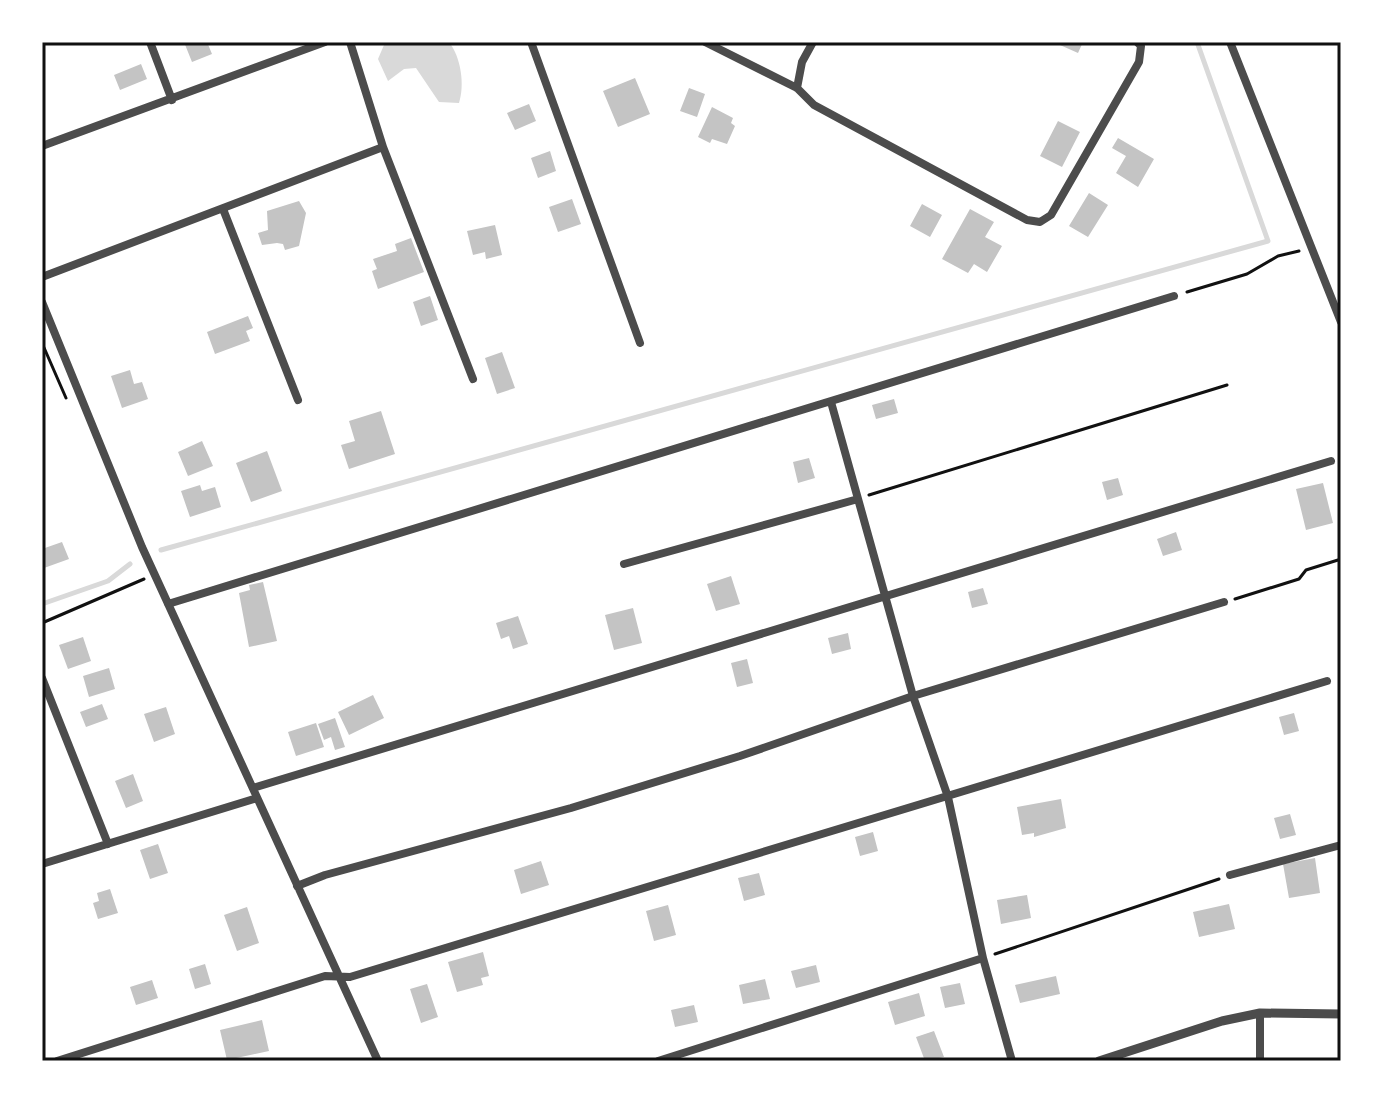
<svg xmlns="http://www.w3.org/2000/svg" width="1383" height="1103" viewBox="0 0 1383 1103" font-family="Roboto,sans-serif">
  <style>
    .water { fill: #d9d9d9 }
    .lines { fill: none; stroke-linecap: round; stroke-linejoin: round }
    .stream { stroke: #d9d9d9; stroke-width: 5 }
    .building { fill: #c4c4c4 }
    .path { stroke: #111; stroke-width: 3 }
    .minor { stroke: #4c4c4c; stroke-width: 8 }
    .tertiary { stroke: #4c4c4c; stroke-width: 9 }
    .neatline { fill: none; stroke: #111; stroke-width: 3 }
  </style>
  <rect width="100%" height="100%" fill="#fff"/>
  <!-- water -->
  <path class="water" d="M390,42H449C461,57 465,85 459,103L439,102L416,68L404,69L388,81L378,59L384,45Z"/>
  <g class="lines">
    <!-- stream -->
    <path class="stream" d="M161,550L1268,241L1197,42
      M42,604L108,581L130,564"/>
  </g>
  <!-- building -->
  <path class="building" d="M184,42H207L212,54L192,62Z
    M1062,42H1083L1078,53L1060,45Z
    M141,64L147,79L120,90L114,75Z
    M635,78L650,114L618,127L603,91Z
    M689,88L705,94L697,117L680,111Z
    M529,104L536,121L515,130L507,113Z
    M712,107L733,118L731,123L735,126L727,144L712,139L710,143L698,137Z
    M1058,121L1080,132L1062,167L1040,156Z
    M1118,138L1154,159L1138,187L1116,173L1126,156L1112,148Z
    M550,151L556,171L538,178L531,158Z
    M1089,193L1108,205L1088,237L1069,226Z
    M572,199L581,224L558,232L549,207Z
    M299,201L306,213L299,246L285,250L283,244L277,243L262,245L258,233L268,230L267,211Z
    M922,204L942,215L930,237L910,226Z
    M970,209L994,222L985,237L1002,246L987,272L974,264L968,273L942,259Z
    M495,225L502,255L486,259L485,252L473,255L467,231Z
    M411,238L424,272L378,289L372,271L377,269L373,259L397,251L395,244Z
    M430,296L438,320L421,326L413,302Z
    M248,316L253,328L246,331L250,341L215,354L207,332Z
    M502,352L515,388L497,394L485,358Z
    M130,370L134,384L142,382L148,399L122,408L111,376Z
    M894,399L898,413L876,419L872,405Z
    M381,411L395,454L349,469L341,445L355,441L349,421Z
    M202,441L213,466L188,476L178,452Z
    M267,451L282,491L251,502L236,463Z
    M809,458L815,478L798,483L793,462Z
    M1118,478L1123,495L1107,500L1102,482Z
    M1323,483L1333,523L1306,530L1296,489Z
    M200,485L202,491L215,487L221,507L190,517L181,491Z
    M1176,532L1182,550L1163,556L1157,539Z
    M62,542L69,559L44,568L42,549Z
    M731,576L740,604L716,611L707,584Z
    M263,582L277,641L249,647L239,593L250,590L249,585Z
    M983,588L988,604L972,608L968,592Z
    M633,608L642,643L614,650L605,615Z
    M518,616L528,644L513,649L509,636L501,639L496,623Z
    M848,633L851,649L832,654L828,638Z
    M83,637L91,661L68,669L59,645Z
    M747,659L753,683L737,687L731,663Z
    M109,668L115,689L89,697L83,676Z
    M373,695L384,718L349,735L338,712Z
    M102,704L108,719L86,727L80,712Z
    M166,707L175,734L154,742L144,714Z
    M1294,713L1299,731L1284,735L1279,717Z
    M335,718L345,747L335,750L331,737L324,740L318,724Z
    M316,723L324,747L296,756L288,732Z
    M133,774L143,801L126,808L115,781Z
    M1061,799L1066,828L1034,837V833L1022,835L1017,807Z
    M1290,814L1296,835L1280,839L1274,818Z
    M873,832L878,851L860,856L855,837Z
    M158,844L168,873L150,879L140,850Z
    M1315,858L1320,893L1289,898L1283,864Z
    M541,861L549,885L521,894L514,870Z
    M759,873L765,895L744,901L738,878Z
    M110,889L118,913L98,919L93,903L99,901L97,893Z
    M1027,895L1031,918L1001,924L997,900Z
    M1229,904L1235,929L1199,937L1193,912Z
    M668,905L676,935L654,941L646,911Z
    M247,907L259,943L237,951L224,915Z
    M483,952L489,976L481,978L483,985L457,992L448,962Z
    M205,964L211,984L195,989L189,969Z
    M816,965L820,982L796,988L791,971Z
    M1056,976L1060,994L1020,1003L1015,985Z
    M765,979L770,999L743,1004L739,985Z
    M152,980L158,998L136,1005L130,987Z
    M960,983L965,1004L945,1008L940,987Z
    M427,984L438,1017L421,1023L410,989Z
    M919,993L925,1016L895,1025L888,1002Z
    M694,1005L698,1022L675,1027L671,1010Z
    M262,1020L269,1051L227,1060L220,1030Z
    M934,1031L944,1057L925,1061L916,1037Z"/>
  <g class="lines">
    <!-- path -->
    <path class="path" d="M1187,292L1247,274L1278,256L1299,251
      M42,343L66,398
      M869,495L1227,385
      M1235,599L1299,579L1306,570L1338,560
      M42,623L144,579
      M995,954L1219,879"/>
    <!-- minor -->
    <path class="minor" d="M150,42L172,100
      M350,42L383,147L473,379
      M531,42L640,343
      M705,42L797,88L814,105L1027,220L1040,222L1051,215L1139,62L1141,46L1137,42
      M1230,42L1341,322
      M797,88L802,62L813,42
      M42,146L325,42
      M223,209L298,400
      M42,277L383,147
      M42,302L142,547L378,1061
      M831,402L913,696L948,797L983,958L1012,1061
      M624,564L858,499
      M168,604L1174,296
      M42,678L108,844
      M253,788L1331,461
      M42,864L257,798
      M1230,875L1341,845
      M297,886L325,875L571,808L740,756L913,696L1224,602
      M57,1061L325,976L350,977L1327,681
      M658,1061L983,958
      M1260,1061V1013"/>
    <!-- tertiary -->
    <path class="tertiary" d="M1099,1061L1222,1021L1260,1013L1341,1014"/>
  </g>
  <!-- border -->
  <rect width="1383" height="1103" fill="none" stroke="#ffffff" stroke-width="88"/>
  <rect x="44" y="44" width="1295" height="1015" class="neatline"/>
</svg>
